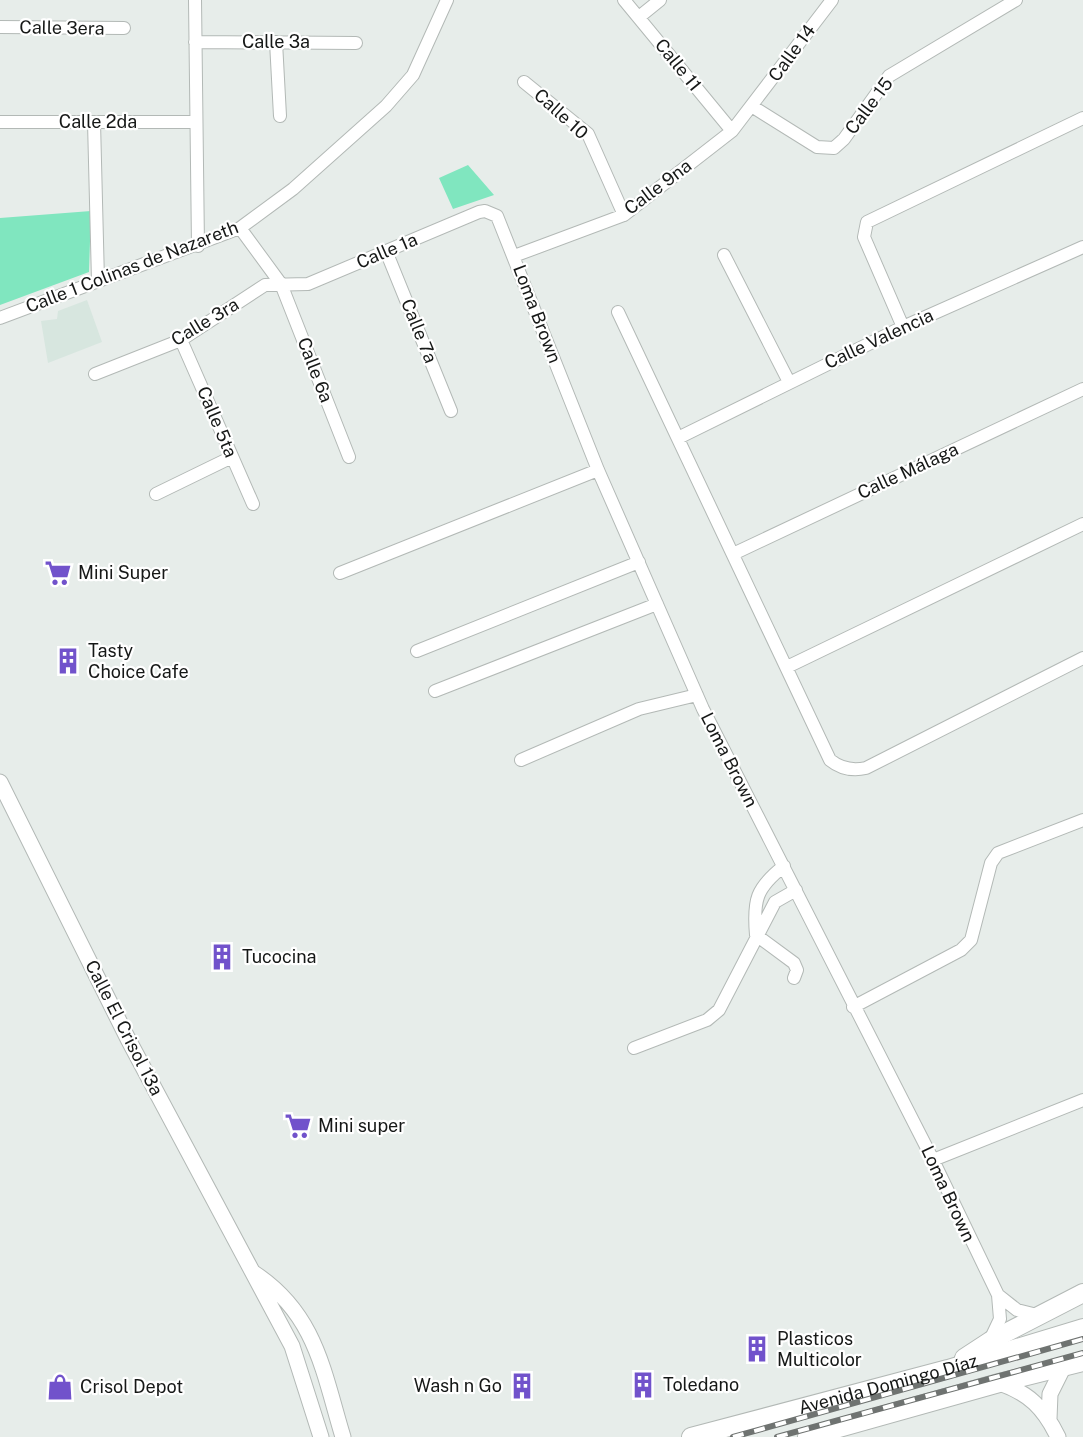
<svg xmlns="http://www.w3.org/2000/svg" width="1083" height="1437" viewBox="0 0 1083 1437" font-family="'Public Sans',sans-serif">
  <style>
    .built { fill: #d7e6df }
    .green { fill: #80e6bf }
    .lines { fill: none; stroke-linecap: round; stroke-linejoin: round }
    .minor-casing { stroke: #b3b9b6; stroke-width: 14 }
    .tertiary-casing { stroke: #b3b9b6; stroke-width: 17 }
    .primary-casing { stroke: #b3b9b6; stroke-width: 20 }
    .minor { stroke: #fff; stroke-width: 12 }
    .tertiary { stroke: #fff; stroke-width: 15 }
    .primary { stroke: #fff; stroke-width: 18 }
    .rail-casing { stroke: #6f7371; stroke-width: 6 }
    .rail { stroke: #fff; stroke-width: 4; stroke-dasharray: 11; stroke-linecap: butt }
    .labels { text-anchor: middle; stroke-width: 4.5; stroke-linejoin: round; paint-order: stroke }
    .street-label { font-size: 18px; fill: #161817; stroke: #fff }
    .poi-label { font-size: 18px; fill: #161817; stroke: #fff; text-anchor: start }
  </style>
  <rect width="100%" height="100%" fill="#e7edea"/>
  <!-- built -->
  <path class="built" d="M87,300L102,342L48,363L41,321L57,319L58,311Z"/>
  <!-- green -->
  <path class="green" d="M468,165L494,195L453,209L439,178Z
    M91,211L89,272L0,305V218Z"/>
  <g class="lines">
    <!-- minor casing -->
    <g class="minor-casing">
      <path id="minor" d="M195,0L198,246
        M624,0L732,131
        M639,17L660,0
        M0,27L124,28
        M195,42L356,43
        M276,42L280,116
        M524,82L588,134L624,215
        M753,107L817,147L834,148L844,139L889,76L1016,0
        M0,122H196
        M94,122L98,281
        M240,228L281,284L349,457
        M386,251L451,411
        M724,255L789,382
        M514,256L624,215L732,131L832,0
        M618,312L830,760C841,769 852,771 866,768L1083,658
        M0,318L240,228L293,189L386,106L413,75L447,0
        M903,327L864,237L867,222L1083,118
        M181,340L253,504
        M95,374L181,340L265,285L308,284L479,212L485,211L497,216L598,470L703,709L933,1160L998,1295L1000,1319L990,1340
        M678,438L903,327L1083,247
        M156,494L232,457
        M733,554L1083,389
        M340,573L598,470
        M417,651L639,562
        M787,667L1083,524
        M435,691L657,604
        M521,760L639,709L697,695
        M784,866C756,888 753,900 756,935L794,963L797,970L794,978
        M853,1007L961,950L971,940L991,863L998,853L1083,820
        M634,1048L707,1020L719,1010L775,902L796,890
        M933,1160L1083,1100
        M998,1295L1017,1310L1037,1315"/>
    </g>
    <!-- tertiary casing -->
    <g class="tertiary-casing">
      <path id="tertiary" d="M0,782L128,1039L292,1346L321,1437
        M254,1273C316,1314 323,1371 343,1437
        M999,1383C1029,1393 1044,1408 1058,1437
        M1049,1419L1050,1394L1064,1366"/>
    </g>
    <!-- primary casing -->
    <g class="primary-casing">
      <g id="primary">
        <path d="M964,1358L990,1341L1083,1293"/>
        <path id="s1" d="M691,1437L948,1369L1083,1328"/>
        <path d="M807,1437L999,1383L1083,1362"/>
      </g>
    </g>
    <!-- minor -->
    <use href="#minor" class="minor"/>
    <!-- tertiary -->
    <use href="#tertiary" class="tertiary"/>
    <!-- primary -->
    <use href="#primary" class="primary"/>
    <!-- rail casing -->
    <g class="rail-casing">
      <path id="rail" d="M733,1437L1083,1339
        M777,1437L1083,1353"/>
    </g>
    <!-- rail -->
    <use href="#rail" class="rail"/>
  </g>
  <!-- icons -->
  <defs>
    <g id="supermarket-bare" transform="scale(2.07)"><path d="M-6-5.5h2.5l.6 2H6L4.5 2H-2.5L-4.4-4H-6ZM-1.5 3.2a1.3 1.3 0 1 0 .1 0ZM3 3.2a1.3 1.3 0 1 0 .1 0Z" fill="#7152cb" stroke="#fff" stroke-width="2.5" paint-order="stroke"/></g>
    <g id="building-bare" transform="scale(2.07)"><path d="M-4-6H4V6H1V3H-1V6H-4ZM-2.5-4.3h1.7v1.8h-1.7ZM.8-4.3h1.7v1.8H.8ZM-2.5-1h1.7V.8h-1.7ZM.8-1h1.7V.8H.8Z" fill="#7152cb" stroke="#fff" stroke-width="2.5" paint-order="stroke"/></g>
    <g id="shop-bare" transform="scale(2.07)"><path d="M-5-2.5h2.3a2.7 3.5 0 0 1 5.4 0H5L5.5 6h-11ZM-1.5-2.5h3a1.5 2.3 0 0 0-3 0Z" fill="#7152cb" stroke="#fff" stroke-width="2.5" paint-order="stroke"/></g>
  </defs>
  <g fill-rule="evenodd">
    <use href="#supermarket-bare" x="58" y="573"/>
    <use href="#building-bare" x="68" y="661"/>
    <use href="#building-bare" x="222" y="957"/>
    <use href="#supermarket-bare" x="298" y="1126"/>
    <use href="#building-bare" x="757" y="1349"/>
    <use href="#building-bare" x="643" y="1385"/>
    <use href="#building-bare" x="522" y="1386"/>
    <use href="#shop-bare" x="60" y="1387"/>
  </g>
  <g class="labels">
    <!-- street labels -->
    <g class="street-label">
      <text transform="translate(62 28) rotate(1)" y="6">Calle 3era</text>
      <text x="276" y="48">Calle 3a</text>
      <text transform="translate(792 53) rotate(-54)" y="6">Calle 14</text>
      <text transform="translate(678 65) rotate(51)" y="6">Calle 11</text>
      <text transform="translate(869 106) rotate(-53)" y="6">Calle 15</text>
      <text transform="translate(561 114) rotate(42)" y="6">Calle 10</text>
      <text x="98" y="128">Calle 2da</text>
      <text transform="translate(658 187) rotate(-37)" y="6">Calle 9na</text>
      <text transform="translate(387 251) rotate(-23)" y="6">Calle 1a</text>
      <text transform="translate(132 267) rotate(-21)" y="6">Calle 1 Colinas de Nazareth</text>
      <text transform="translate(537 314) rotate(69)" y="6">Loma Brown</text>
      <text transform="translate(205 322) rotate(-31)" y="6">Calle 3ra</text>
      <text transform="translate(419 331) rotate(68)" y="6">Calle 7a</text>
      <text transform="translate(879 339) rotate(-25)" y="6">Calle Valencia</text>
      <text transform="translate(315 370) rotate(69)" y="6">Calle 6a</text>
      <text transform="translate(217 422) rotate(67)" y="6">Calle 5ta</text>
      <text transform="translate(908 471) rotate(-25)" y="6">Calle Málaga</text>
      <text transform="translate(729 760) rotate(63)" y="6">Loma Brown</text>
      <text transform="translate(124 1028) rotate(63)" y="6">Calle El Crisol 13a</text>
      <text transform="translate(948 1194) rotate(65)" y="6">Loma Brown</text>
      <text dy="6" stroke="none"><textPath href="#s1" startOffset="204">Avenida Domingo Díaz</textPath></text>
    </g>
    <!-- poi labels -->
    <g class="poi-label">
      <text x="78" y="579">Mini Super</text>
      <text x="88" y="657">Tasty<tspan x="88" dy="21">Choice Cafe</tspan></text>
      <text x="242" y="963">Tucocina</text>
      <text x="318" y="1132">Mini super</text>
      <text x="777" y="1345">Plasticos<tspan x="777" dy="21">Multicolor</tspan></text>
      <text x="663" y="1391">Toledano</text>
      <text x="502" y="1392" text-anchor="end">Wash n Go</text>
      <text x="80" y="1393">Crisol Depot</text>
    </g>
  </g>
</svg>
